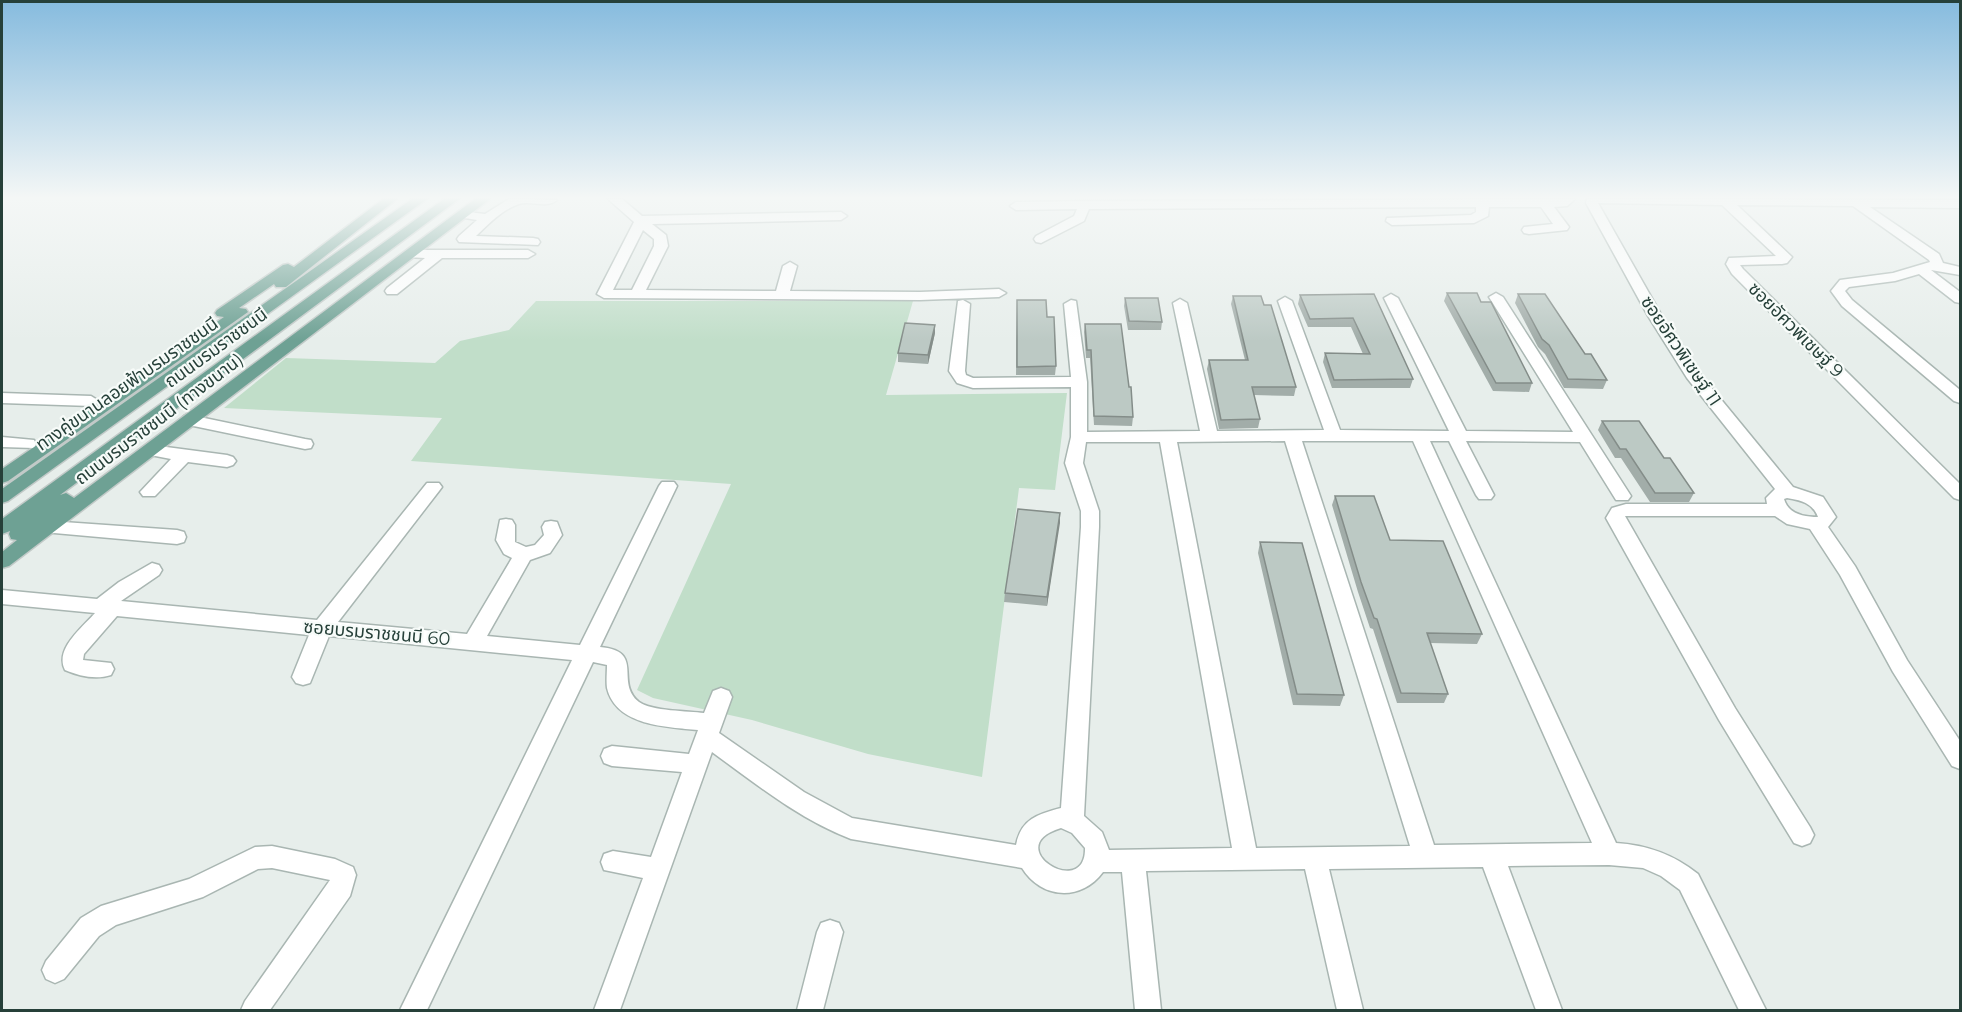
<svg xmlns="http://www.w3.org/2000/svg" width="1962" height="1012" viewBox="0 0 1962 1012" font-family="Montserrat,'Noto Sans Thai',sans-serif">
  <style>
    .green { fill: #c1dec9 }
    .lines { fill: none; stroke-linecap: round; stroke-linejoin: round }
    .minor-casing { stroke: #a9b6b2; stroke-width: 3 }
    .major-casing { stroke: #c2cac8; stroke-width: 3 }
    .minor { fill: #fff; fill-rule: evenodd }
    .major { fill: #6ea194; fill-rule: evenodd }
    .wall { fill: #a2ada9 }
    .shaded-wall { fill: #848d89 }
    .building { fill: #bcc9c4; stroke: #848d89; stroke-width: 1.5 }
    .labels { text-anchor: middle; stroke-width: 4.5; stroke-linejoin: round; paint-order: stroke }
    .street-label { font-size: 18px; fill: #264039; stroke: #f7fbf9 }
  </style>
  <rect width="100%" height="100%" fill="#e7eeeb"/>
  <!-- green -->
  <path class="green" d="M536,301H913L886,395L1067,393L1055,490L1019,488L982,777L868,754L752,720L653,698L637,690L731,484L411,461L442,418L224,408L286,358L435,363L460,341L509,330Z"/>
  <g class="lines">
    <!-- minor casing -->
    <g class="minor-casing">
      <path id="minor" d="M509,199L557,200C547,209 531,200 519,204C503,209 487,225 476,236L533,238L538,239L540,242L538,245L459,242L457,239L459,236L477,220L459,217L458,214L459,211L485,214Z
        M608,199H622L642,216L841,212L847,216L841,220L652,224L666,235L668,246L646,290L776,291L783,266L790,262L797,266L790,291L920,292L999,289L1006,293L999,297L920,300L604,298L597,294L634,222ZM643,230L654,239V246L632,290H613Z
        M1575,199L1567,206L1554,207L1569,227L1567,230L1529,234L1524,233L1522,230L1524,227L1553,224L1541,207H1489L1488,216L1474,223L1392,225L1386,221L1387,218L1471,215L1476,212V207L1089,209L1084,221L1041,243L1036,242L1034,239L1036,236L1074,216L1077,209L1016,210L1010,206L1016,202L1085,201Z
        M1587,199L1960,200V208L1870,207L1939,254L1943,263L1960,267V275L1931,270L1960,292V303L1955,302L1919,274L1895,281L1849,287L1845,291L1852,300L1960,390V403L1954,401L1842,306L1831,291L1840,280L1893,273L1930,262L1929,260L1853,206L1737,205L1792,257L1787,263L1782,264L1740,265L1743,269L1960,484V500L1954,498L1732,274L1726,264L1729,258L1776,256L1722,205L1598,203L1662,316L1701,375L1793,487L1823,497L1836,517L1828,527L1855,566L1907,660L1960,741V769L1952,766L1893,672L1840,575L1810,529L1787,524L1775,516H1625L1735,708L1810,827L1814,835L1810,843L1802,846L1794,843L1719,720L1606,518L1612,508L1626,504H1767L1766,498L1775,489L1687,378L1648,316L1586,203ZM1787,498C1800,500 1813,503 1818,517C1804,517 1788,514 1784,499Z
        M412,250H528L535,254L528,258H442L397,294H387L385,291L387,288L425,258L407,257L405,254Z
        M1496,293L1503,297L1631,496L1628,500H1616L1580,442L1466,441L1494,495L1491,499H1479L1476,495L1449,441H1430L1616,843C1647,845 1673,854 1698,874L1766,1010H1739L1680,890L1661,876L1643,868L1609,865L1508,866L1562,1010H1536L1483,867L1329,869L1363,1010H1337L1305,869L1146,871L1161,1010H1135L1122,872H1103C1081,902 1041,899 1022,868L851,839C799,819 756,784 712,752L620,1010H594L643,878L604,870L601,862L604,854L613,851L651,857L682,772L612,766L604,763L601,756L604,749L612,746L689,754L698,730C667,727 616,726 607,688C606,681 607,672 607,665L593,662L427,1010H400L572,660L329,636L310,683L303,685L296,683L292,677L309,635L117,616L84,654L83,660L111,663L114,669L111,675C96,680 79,676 65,670C54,649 83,627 95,613L2,604V590L97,599L119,582L152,563L159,565L162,570L159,575L121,601L317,620L427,483H439L442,487L439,491L338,622L467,634L512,558L504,554L496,540L500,520L506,519L512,520L515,525V542L526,547L535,545L544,535L542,527L545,522L551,521L557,522L562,535L550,553L530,560L487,636L580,645L659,486L662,482H674L677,486L600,647C646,651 614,682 639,702C651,711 689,711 704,713L713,691L721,688L729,691L732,697L719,733L804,792L852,818L1016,845C1021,819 1038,814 1061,808L1081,527V511L1065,463L1071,437V387L973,388L957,383L949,371L958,301L963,300L970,304L965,371L966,375L973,378L1071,377L1064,304L1071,300L1076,301L1087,382V432L1200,431L1173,303L1180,299L1187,303L1217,431L1324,430L1278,301L1285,297L1292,301L1340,430L1449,431L1384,298L1391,294L1398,298L1466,431L1573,432L1489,297ZM1285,441L1410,846L1256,848L1177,442ZM1302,441H1413L1592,843L1434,845ZM1086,442H1160L1232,848L1109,850L1102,832L1084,816L1099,527V511L1083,463ZM1061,828L1072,833L1085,848C1086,901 998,847 1061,828Z
        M2,393L91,396L99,401L91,406L2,403Z
        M190,415L305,439L311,440L313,444L311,448L305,449L184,424L182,420L184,416Z
        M2,437L34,440L36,444L34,448L2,447Z
        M151,445L227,455L233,457L236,461L233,465L227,467L188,462L155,496H143L140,492L171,459L145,454L142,450L145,446Z
        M49,521L177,530L184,532L186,537L184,542L177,544L43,532L40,527L43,522Z
        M272,846L335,859L353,867L356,875L350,896L270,1010H241L245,1001L330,880L272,868L258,869L203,897L116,925L99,936L64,979L55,983L46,979L42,970L46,961L81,918L101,906L189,879L255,847Z
        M830,920L839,923L843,932L823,1010H797L817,932L821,923Z"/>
    </g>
    <!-- major casing -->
    <g class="major-casing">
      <path id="major" d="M383,199H397L286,287H276L274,284L239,308L246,309L248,312L8,481L2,483V469L224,317L217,316L215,313L217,310L283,265L288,264L294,267Z
        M412,199H427L8,501L2,503V489Z
        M444,199H459L60,495L66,493L74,498L475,199H490L9,566L2,568V552L17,540L11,539L9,534L10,531L2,534V519Z"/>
    </g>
    <!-- minor -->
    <use href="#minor" class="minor"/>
    <!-- major -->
    <use href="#major" class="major"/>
  </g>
  <!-- wall -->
  <path class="wall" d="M1447,293L1481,302L1532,383L1529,392L1493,391L1444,301Z
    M1374,294L1413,379L1410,388H1332L1323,362L1325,353L1363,354L1351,327H1308L1298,304L1300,295Z
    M1518,294L1585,354L1607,380L1603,389L1564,388L1545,354L1538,347L1515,303Z
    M1233,296L1264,305L1296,387L1294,396L1254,395L1260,419L1258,428L1219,429L1207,369L1209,360H1245L1231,304Z
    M1125,298L1162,322L1161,330H1128L1124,306Z
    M1017,300L1047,317L1056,366L1055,375H1016Z
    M1085,324L1129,387L1133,417L1132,426L1094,425L1090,358H1086L1084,332Z
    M935,325V333L928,364L898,362V353Z
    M1602,421L1664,458L1694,493L1689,502H1650L1621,458H1615L1598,430Z
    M1335,496L1390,540L1482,634L1477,644L1430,643L1448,694L1444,703H1397L1373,629L1370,628L1358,592L1332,505Z
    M1060,513L1047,606L1004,602L1005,593Z
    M1260,542L1344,695L1340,706L1293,705L1258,553Z"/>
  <!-- shaded-wall -->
  <path class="shaded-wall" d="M935,325V333L928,364V355Z
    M1060,513V523L1047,606V597Z"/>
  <!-- building -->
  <path class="building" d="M1447,293H1477L1481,302H1491L1532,383H1496Z
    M1374,294L1413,379L1334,380L1325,353L1370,354L1353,318L1310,319L1300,295Z
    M1518,294H1545L1585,354H1591L1607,380L1568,379L1549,345L1542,339Z
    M1233,296H1261L1264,305H1271L1296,387H1252L1260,419L1221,420L1209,360H1248Z
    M1125,298H1158L1162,322L1129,321Z
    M1017,300H1046L1047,317H1054L1056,366L1017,367Z
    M905,323L935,325L928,355L898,353Z
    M1085,324H1121L1129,387H1131L1133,417L1094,416L1091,350H1087Z
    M1602,421H1639L1664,458H1670L1694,493H1655L1626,449H1620Z
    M1335,496H1374L1390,540L1443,541L1482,634L1427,633L1448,694L1401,693L1377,619L1374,618L1361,582Z
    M1018,509L1060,513L1047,597L1005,593Z
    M1260,542L1302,543L1344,695L1297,694Z"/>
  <!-- sky -->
  <linearGradient id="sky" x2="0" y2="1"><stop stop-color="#86bbde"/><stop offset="0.58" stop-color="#f4f7f6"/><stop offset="1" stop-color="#f4f7f6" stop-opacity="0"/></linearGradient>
  <rect width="1962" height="341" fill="url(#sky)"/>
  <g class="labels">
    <!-- street labels -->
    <g class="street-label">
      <text transform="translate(1796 330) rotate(45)" y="6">ซอยอัศวพิเชษฐ์ 9</text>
      <text transform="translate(216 348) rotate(-36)" y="6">ถนนบรมราชชนนี</text>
      <text transform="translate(1681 351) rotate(56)" y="6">ซอยอัศวพิเชษฐ์ 11</text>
      <text transform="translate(127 384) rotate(-35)" y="6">ทางคู่ขนานลอยฟ้าบรมราชชนนี</text>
      <text transform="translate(159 419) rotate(-37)" y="6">ถนนบรมราชชนนี (ทางขนาน)</text>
      <text transform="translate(377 633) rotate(5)" y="6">ซอยบรมราชชนนี 60</text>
    </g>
  </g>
  <!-- border -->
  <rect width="1962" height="1012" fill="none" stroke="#264039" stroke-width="6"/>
</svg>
